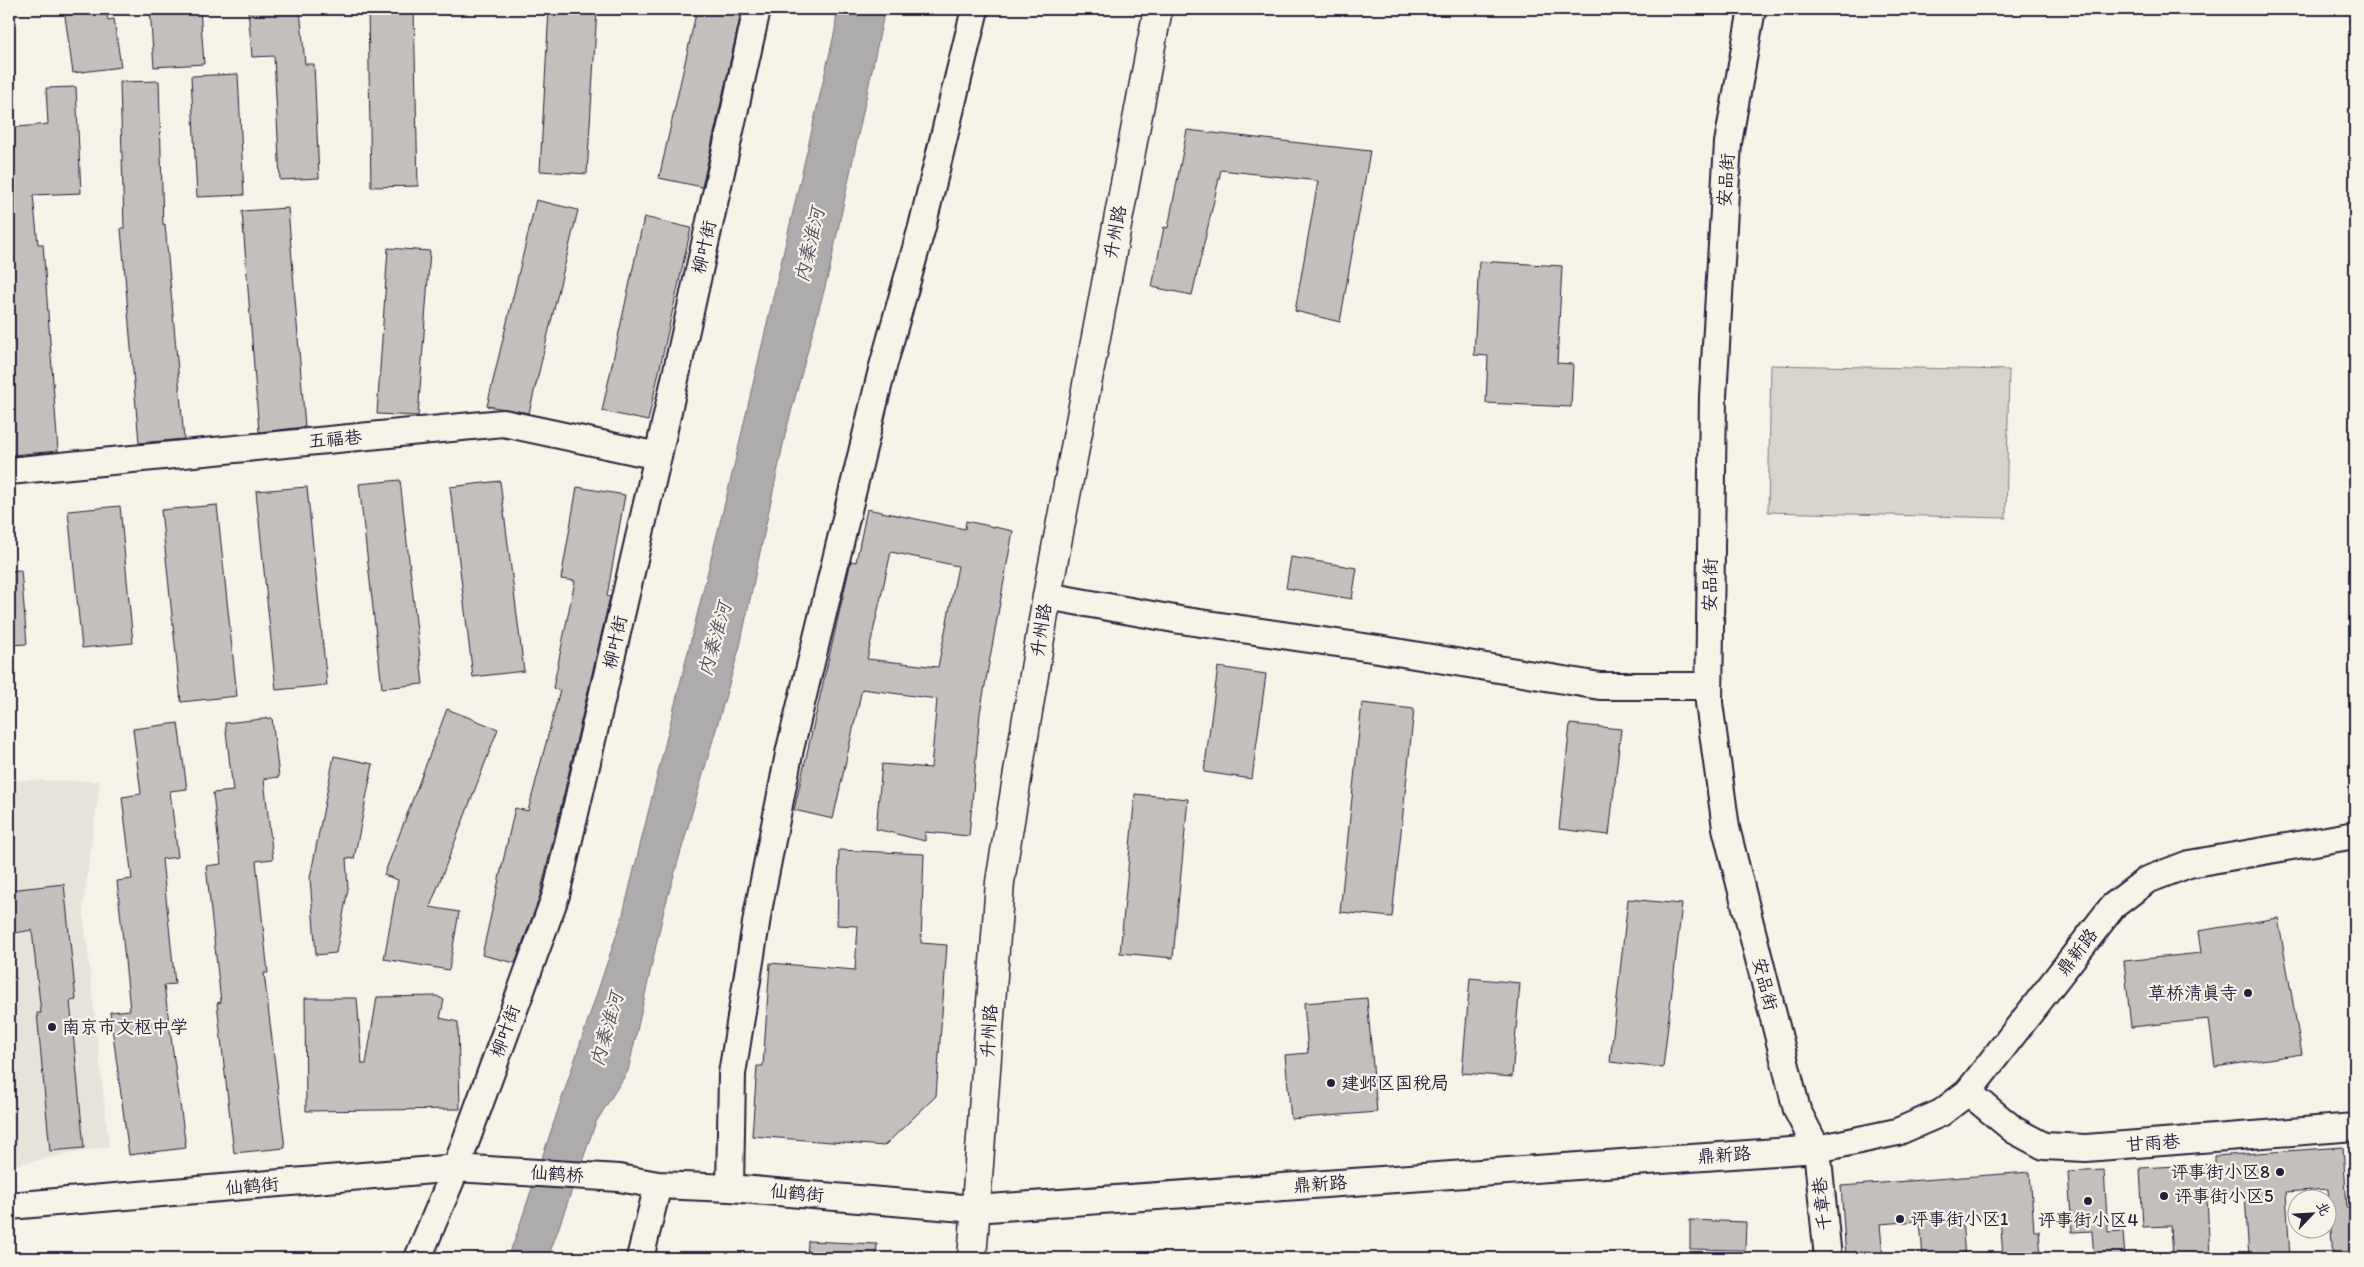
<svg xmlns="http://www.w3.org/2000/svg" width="2364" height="1267" viewBox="0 0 2364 1267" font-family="Itim,'LXGW WenKai TC',sans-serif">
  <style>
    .built { fill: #e7e3db }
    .green { fill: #d8d5cf; stroke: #7d7c85 }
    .water { fill: #aeabad; stroke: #76747f }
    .building { fill: #c2bfbd; stroke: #22223b; fill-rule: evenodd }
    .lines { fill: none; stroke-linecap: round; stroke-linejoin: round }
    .minor-casing { stroke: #22223b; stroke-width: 30 }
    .major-casing { stroke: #22223b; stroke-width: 31 }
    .minor { stroke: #f7f3e8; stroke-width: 26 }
    .major { stroke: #f7f3e8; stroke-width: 28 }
    .poi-dot { fill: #22223b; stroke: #f7f3e8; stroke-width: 2 }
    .labels { text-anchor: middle; stroke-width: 4.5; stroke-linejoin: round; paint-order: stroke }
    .street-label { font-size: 18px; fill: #22223b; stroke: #f7f3e8 }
    .poi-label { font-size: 18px; fill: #22223b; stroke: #f7f3e8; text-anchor: start }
    .water-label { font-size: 19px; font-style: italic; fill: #535263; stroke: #f7f3e8 }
  </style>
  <rect width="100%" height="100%" fill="#f7f3e8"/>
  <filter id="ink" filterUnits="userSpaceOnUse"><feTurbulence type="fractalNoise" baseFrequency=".02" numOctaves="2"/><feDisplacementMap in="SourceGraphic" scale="10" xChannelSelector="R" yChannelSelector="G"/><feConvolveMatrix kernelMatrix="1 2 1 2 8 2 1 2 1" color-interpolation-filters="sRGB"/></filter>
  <g filter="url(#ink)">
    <!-- built -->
    <path class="built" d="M9,780L100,781L83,908L109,1146L9,1166Z"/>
    <!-- green -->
    <path class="green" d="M1771,365L2009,370L2006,518L1768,512Z"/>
    <!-- water -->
    <path class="water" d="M837,9H885L829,272L786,431L740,646L664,910L628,1071L596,1122L548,1258H506L514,1242L622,918L734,466L835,30Z"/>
    <!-- building -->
    <path class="building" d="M64,9H106L108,20L114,19L121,67L73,73Z
      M150,9H200L204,64L154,67Z
      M248,9H300L305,64H314L319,178L280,180L274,56L252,57Z
      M368,9H414L418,186L371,187Z
      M549,9H597L587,174L540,171Z
      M697,9H742L702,187L659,178Z
      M238,74L244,195L197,197L191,76Z
      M159,81L163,225L165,224L184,439L139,443L121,228H124L120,82Z
      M76,87L81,193L33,195L38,244H43L58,451L12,455L9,410V128L48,124L46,88Z
      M1187,130L1370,151L1340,322L1295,311L1318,181L1221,170L1192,295L1152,287L1164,227L1168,228Z
      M536,200L578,210L529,413L487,406Z
      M288,208L305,427L259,432L242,211Z
      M644,217L691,228L648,421L602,411Z
      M388,248L430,251L418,416L377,414Z
      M1479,261L1562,266L1557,363L1573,364L1571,407L1486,403L1488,356L1474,355Z
      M400,480L423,684L382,688L359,484Z
      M500,481L524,671L473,677L450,487Z
      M307,487L327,685L276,690L256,491Z
      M577,487L625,495L607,596L610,597L562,802L539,899L515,963L482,955L515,808L528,811L560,690L553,688L575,581L561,579Z
      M217,505L237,696L181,702L161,510Z
      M120,506L133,643L82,648L68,511Z
      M867,509L965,529L966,521L1013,531L980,713L969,836L925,832V841L876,829L882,764L931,768L937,699L862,689L833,819L794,810L851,561L856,562ZM891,552L958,566L938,667L867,659Z
      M1291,557L1357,568L1352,599L1286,588Z
      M21,570L27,644L9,645V571Z
      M1218,667L1266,674L1252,779L1204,772Z
      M1362,703L1414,709L1392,917L1340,912Z
      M447,709L498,729L430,907L459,912L449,970L384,959L398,880L384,875Z
      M272,718L279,777L264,779L273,859L256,861L268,973H264L285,1148L234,1153L217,1003L221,1002L206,866L221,864L213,793L233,791L225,723Z
      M178,723L187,789L170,791L178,857L162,859L175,984L164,985L186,1148L129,1155L110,1012L130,1010L117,881L132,879L122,797L141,794L133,729Z
      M1570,724L1621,729L1609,835L1559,829Z
      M334,756L373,764L354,859L346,858L348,889L336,953L316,955L310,878Z
      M1135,794L1188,799L1173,958L1120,953Z
      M839,850L924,854L921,943L947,945L936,1096L884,1146L752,1136L757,1066H763L770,963L855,970L858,926L837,925Z
      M64,884L76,1000L70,1001L84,1148L50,1151L37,1013H41L32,930L9,934V890Z
      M1628,899L1682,904L1663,1068L1610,1062Z
      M2278,918L2302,1054L2215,1067L2209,1019L2131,1027L2124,961L2201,953L2198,931Z
      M1470,978L1520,983L1512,1077L1462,1073Z
      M437,996L444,1000L440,1018L458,1022L460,1109L306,1111L305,998H357L362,1064H366L377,997Z
      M1367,998L1377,1112L1291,1119L1285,1055L1308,1053L1304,1003Z
      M2343,1147L2347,1208H2355V1258H2333L2328,1189L2286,1192L2290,1258H2249L2245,1195L2207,1198L2210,1258H2173L2171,1226L2143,1227L2140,1168L2215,1164V1156Z
      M2104,1170L2108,1232L2123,1231L2125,1258H2094L2092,1231L2072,1232L2068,1172Z
      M2030,1172L2034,1231H2039L2041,1258H2003L2000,1215L1962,1218L1965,1258H1923L1920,1221L1880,1224L1883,1258H1846L1841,1186Z
      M1690,1220L1746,1222L1745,1250L1690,1249Z
      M808,1241L877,1244L876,1258H807Z"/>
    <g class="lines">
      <!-- minor casing -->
      <g class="minor-casing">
        <path id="minor" d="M1752,9L1728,143L1713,396L1709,703L1726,828L1797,1110L1817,1149L1828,1258
          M9,471L503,423L658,456
          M1047,596L1180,620L1378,649L1600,686H1709
          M1968,1092L2014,1130L2044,1146L2086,1148L2355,1127
          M730,1188L732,1074L758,911L790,749L882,370L922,227L975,9
          M9,1206L456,1168L619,1178L658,1185L730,1188L975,1209L1817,1149L1897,1132L1941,1113L1968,1092L2113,906L2147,880L2189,864L2355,835
          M418,1258L456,1168L556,895L658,456L757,9
          M640,1258L658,1185"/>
      </g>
      <!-- major casing -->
      <g class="major-casing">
        <path id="major" d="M972,1258L1000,882L1047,596L1158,9"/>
      </g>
      <!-- minor -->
      <use href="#minor" class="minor"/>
      <!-- major -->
      <use href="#major" class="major"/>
    </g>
  </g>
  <!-- markers -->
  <g class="poi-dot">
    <circle cx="2248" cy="993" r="5"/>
    <circle cx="52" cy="1027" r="5"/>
    <circle cx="1331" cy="1083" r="5"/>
    <circle cx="2280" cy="1172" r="5"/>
    <circle cx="2164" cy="1196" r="5"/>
    <circle cx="2088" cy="1201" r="5"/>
    <circle cx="1900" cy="1219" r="5"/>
  </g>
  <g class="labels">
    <!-- street labels -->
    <g class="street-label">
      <text transform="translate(1726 180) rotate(-86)" y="6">安品街</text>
      <text transform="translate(1115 232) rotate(-79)" y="6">升州路</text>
      <text transform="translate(704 247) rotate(-77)" y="6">柳叶街</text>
      <text transform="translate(335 439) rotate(-5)" y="6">五福巷</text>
      <text transform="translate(1710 585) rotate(-89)" y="6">安品街</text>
      <text transform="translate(1041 630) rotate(-81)" y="6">升州路</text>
      <text transform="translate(615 642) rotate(-77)" y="6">柳叶街</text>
      <text transform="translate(2077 952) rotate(-52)" y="6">鼎新路</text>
      <text transform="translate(1765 984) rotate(76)" y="6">安品街</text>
      <text transform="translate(505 1031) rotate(-70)" y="6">柳叶街</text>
      <text transform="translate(989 1031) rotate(-86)" y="6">升州路</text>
      <text transform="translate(2153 1143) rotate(-4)" y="6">甘雨巷</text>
      <text transform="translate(1724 1155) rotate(-4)" y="6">鼎新路</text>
      <text transform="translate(557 1174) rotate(4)" y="6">仙鹤桥</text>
      <text transform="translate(1320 1184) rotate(-4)" y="6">鼎新路</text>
      <text transform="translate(252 1186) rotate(-5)" y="6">仙鹤街</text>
      <text transform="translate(797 1193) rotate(5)" y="6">仙鹤街</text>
      <text transform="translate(1822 1204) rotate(-96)" y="6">千章巷</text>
    </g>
    <!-- poi labels -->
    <g class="poi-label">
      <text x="2238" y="999" text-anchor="end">草桥清真寺</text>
      <text x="62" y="1033">南京市文枢中学</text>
      <text x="1341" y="1089">建邺区国税局</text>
      <text x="2270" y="1178" text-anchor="end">评事街小区8</text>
      <text x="2174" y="1202">评事街小区5</text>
      <text x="1910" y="1225">评事街小区1</text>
      <text x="2088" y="1226" text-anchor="middle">评事街小区4</text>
    </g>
    <!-- water labels -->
    <g class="water-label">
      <text transform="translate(809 245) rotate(-77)" y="7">内秦淮河</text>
      <text transform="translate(714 639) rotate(-74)" y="7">内秦淮河</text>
      <text transform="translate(606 1029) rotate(-74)" y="7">内秦淮河</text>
    </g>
  </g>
  <!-- margin -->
  <rect width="2364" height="1267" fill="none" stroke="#f7f3e8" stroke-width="30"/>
  <rect x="15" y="15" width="2334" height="1237" fill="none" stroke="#22223b" stroke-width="2" filter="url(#ink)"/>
  <!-- north arrow -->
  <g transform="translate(2312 1214) rotate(65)"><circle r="24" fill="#f7f3e8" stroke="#a29fa3"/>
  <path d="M0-4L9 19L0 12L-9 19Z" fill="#22223b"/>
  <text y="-8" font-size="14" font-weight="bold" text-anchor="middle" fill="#22223b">北</text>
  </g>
</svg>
